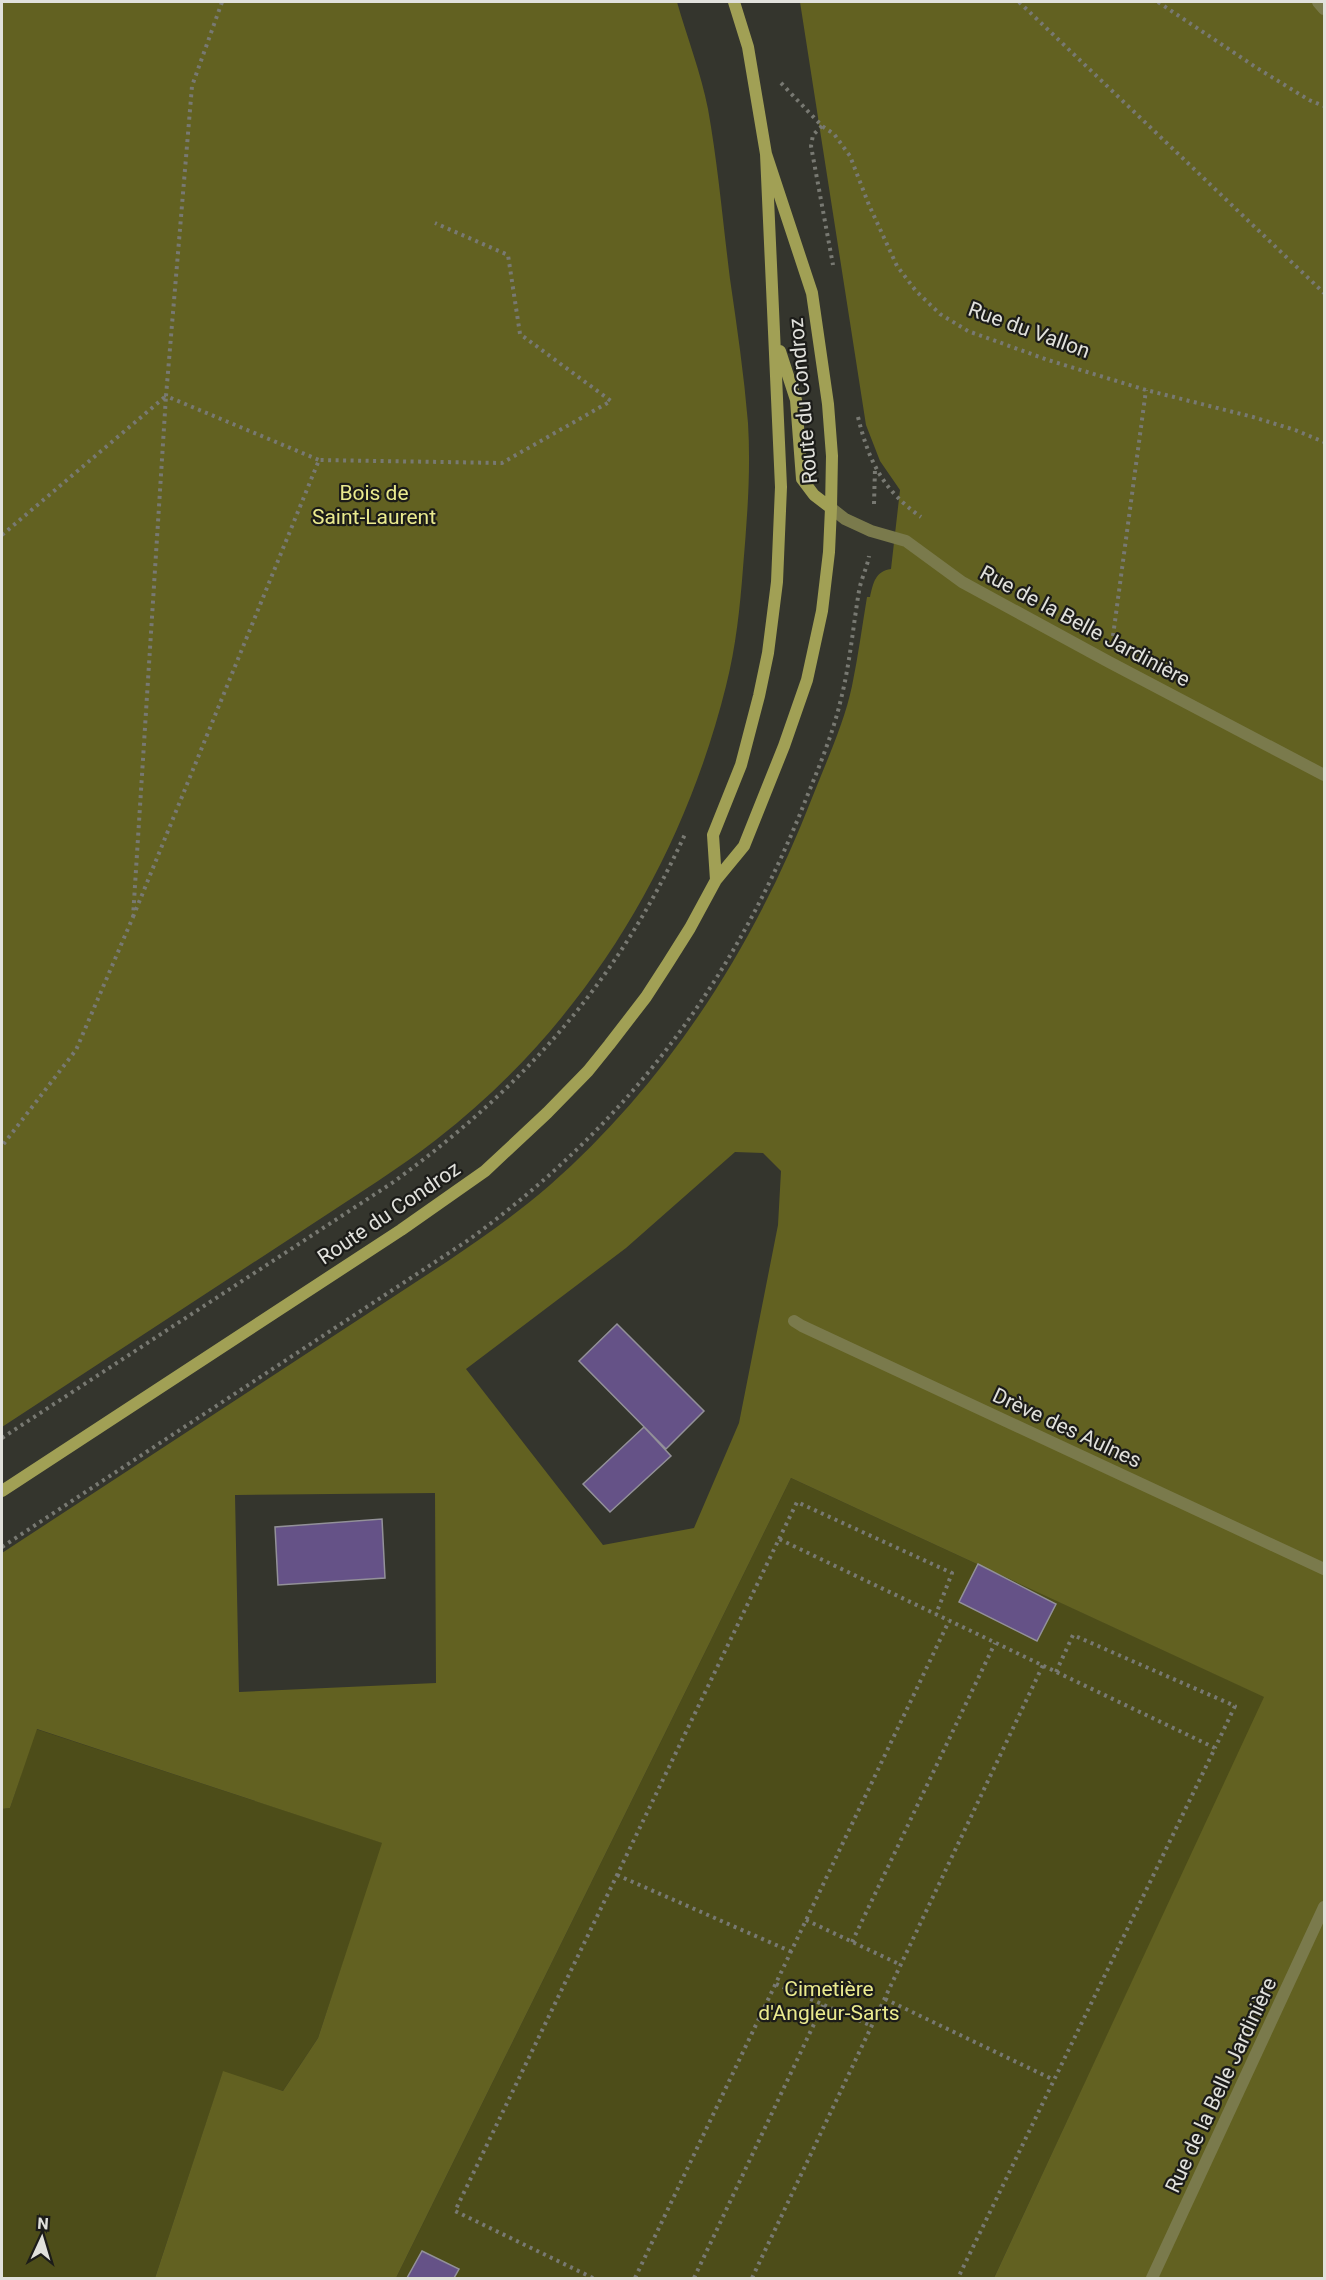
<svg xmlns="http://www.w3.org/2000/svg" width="1326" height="2280" viewBox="0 0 1326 2280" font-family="Roboto,sans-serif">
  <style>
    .green { fill: #4d4d19 }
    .forest { fill: #626121; fill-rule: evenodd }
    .building { fill: #655287; stroke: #939199; stroke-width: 1.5 }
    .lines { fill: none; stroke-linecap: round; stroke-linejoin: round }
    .path { stroke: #787972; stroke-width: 4; stroke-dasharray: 3 4.5; stroke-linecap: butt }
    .minor { stroke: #7a7a4c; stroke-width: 12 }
    .secondary { stroke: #a1a055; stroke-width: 12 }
    .labels { text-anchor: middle; stroke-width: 4.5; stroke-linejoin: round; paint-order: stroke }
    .street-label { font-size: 21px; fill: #e1e1dc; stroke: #1c1c19 }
    .park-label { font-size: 21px; fill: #eaea8e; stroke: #1c1c19 }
  </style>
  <rect width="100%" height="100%" fill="#34352d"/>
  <!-- green -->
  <path class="green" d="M791,1478L1265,1697L994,2278H396Z
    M36,1729L383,1843L318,2038L283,2091L223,2072L155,2278H2V1809L10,1808Z"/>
  <!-- forest -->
  <path class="forest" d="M2,2H677C687,37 701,73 708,109C718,165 723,223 730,279C737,327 744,375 748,423C751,472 747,520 743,568C740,607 736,647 726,686C682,863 583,1026 437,1139C418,1154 398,1167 378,1181L2,1427Z
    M800,2H1324V2278H994L1264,1697L791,1478L396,2278H155L223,2071L283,2091L318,2038L382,1843L37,1729L10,1808L2,1809V1553L448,1261C483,1237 518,1213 550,1185C669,1080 755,945 812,798C826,762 844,724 852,686C858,657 862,627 867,597H870C873,584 875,571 891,569L900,490L880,461L866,425ZM735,1152L763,1153L781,1171L778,1225L739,1423L694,1528L603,1545L466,1369L626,1248ZM435,1493L436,1683L239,1692L235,1495Z"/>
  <!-- building -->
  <path class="building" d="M617,1324L704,1411L666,1449L579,1361Z
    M644,1427L671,1456L610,1512L583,1484Z
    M382,1519L385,1578L278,1585L275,1527Z
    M978,1564L1056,1604L1037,1641L959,1602Z
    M422,2251L459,2269L454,2278H407Z"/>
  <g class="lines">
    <!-- path -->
    <path class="path" d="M222,2L192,86L166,396L319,460
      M1019,2L1324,293
      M1158,2L1257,68L1309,100L1324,106
      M781,83L822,126L834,134L850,156L869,205L897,266L916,291L940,314L968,331L1048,360L1146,390L1253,417L1295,430L1324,442
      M822,126L813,135L811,146L833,265
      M858,417C869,462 883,490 921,517
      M874,504L875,469
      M2,535L166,396L133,917L76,1050L2,1146
      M1113,636L1146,390
      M133,917L319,460L502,463L611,401L520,334L508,255L435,223
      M2,1438L392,1183C524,1087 618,982 686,832
      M779,1539L797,1502L952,1573L936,1614
      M2,1547L467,1241C623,1128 727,992 800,814C815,776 832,738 841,699C850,663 853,627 859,591C861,579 867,568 869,556
      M1056,1672L1073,1635L1235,1706L1215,1748
      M617,1875L792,1952
      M806,1920L901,1965
      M852,1942L995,1643
      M776,1984L872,2026
      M885,1999L1054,2080
      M593,2278L455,2211L779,1539L1215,1748L958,2278
      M635,2278L949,1621
      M694,2278L823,2005
      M752,2278L1043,1665"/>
    <!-- minor -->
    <path class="minor" d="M1318,2L1324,9
      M831,508L845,519L871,531L906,541L962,582L1109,662L1324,775
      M794,1321L802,1326L1324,1569
      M1152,2278L1324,1907"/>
    <!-- secondary -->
    <path class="secondary" d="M780,351L796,400L802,479L814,495L831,508
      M716,880L713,835L741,765L759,696L768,653L777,582L781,487L766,154L748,47L734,2
      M2,1491L401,1230L485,1171L547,1113L588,1071L609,1045L646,997L668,963L690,928L716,880L744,846L784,746L807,680L822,611L829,552L831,508L832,456L828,404L812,293L766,154"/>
  </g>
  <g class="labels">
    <!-- street labels -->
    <g class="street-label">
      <text transform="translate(1029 330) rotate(20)" y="7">Rue du Vallon</text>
      <text transform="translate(803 401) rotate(-95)" y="7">Route du Condroz</text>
      <text transform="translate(1085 626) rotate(28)" y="7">Rue de la Belle Jardinière</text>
      <text transform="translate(389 1213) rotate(-34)" y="7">Route du Condroz</text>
      <text transform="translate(1067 1428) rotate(25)" y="7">Drève des Aulnes</text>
      <text transform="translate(1221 2085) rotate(-65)" y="7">Rue de la Belle Jardinière</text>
    </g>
    <!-- park labels -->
    <g class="park-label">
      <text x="374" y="500">Bois de<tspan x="374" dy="24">Saint-Laurent</tspan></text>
      <text x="829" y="1996">Cimetière<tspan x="829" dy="24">d'Angleur-Sarts</tspan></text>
    </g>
  </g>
  <!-- border -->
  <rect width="1326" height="2280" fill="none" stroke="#e1e1dc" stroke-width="6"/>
  <!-- north arrow -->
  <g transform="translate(42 2238) rotate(4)" stroke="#1c1c19" stroke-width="4.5" paint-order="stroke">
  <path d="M0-4.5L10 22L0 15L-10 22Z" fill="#e1e1dc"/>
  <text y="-9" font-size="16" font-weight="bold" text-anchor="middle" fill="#e1e1dc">N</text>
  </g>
</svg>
